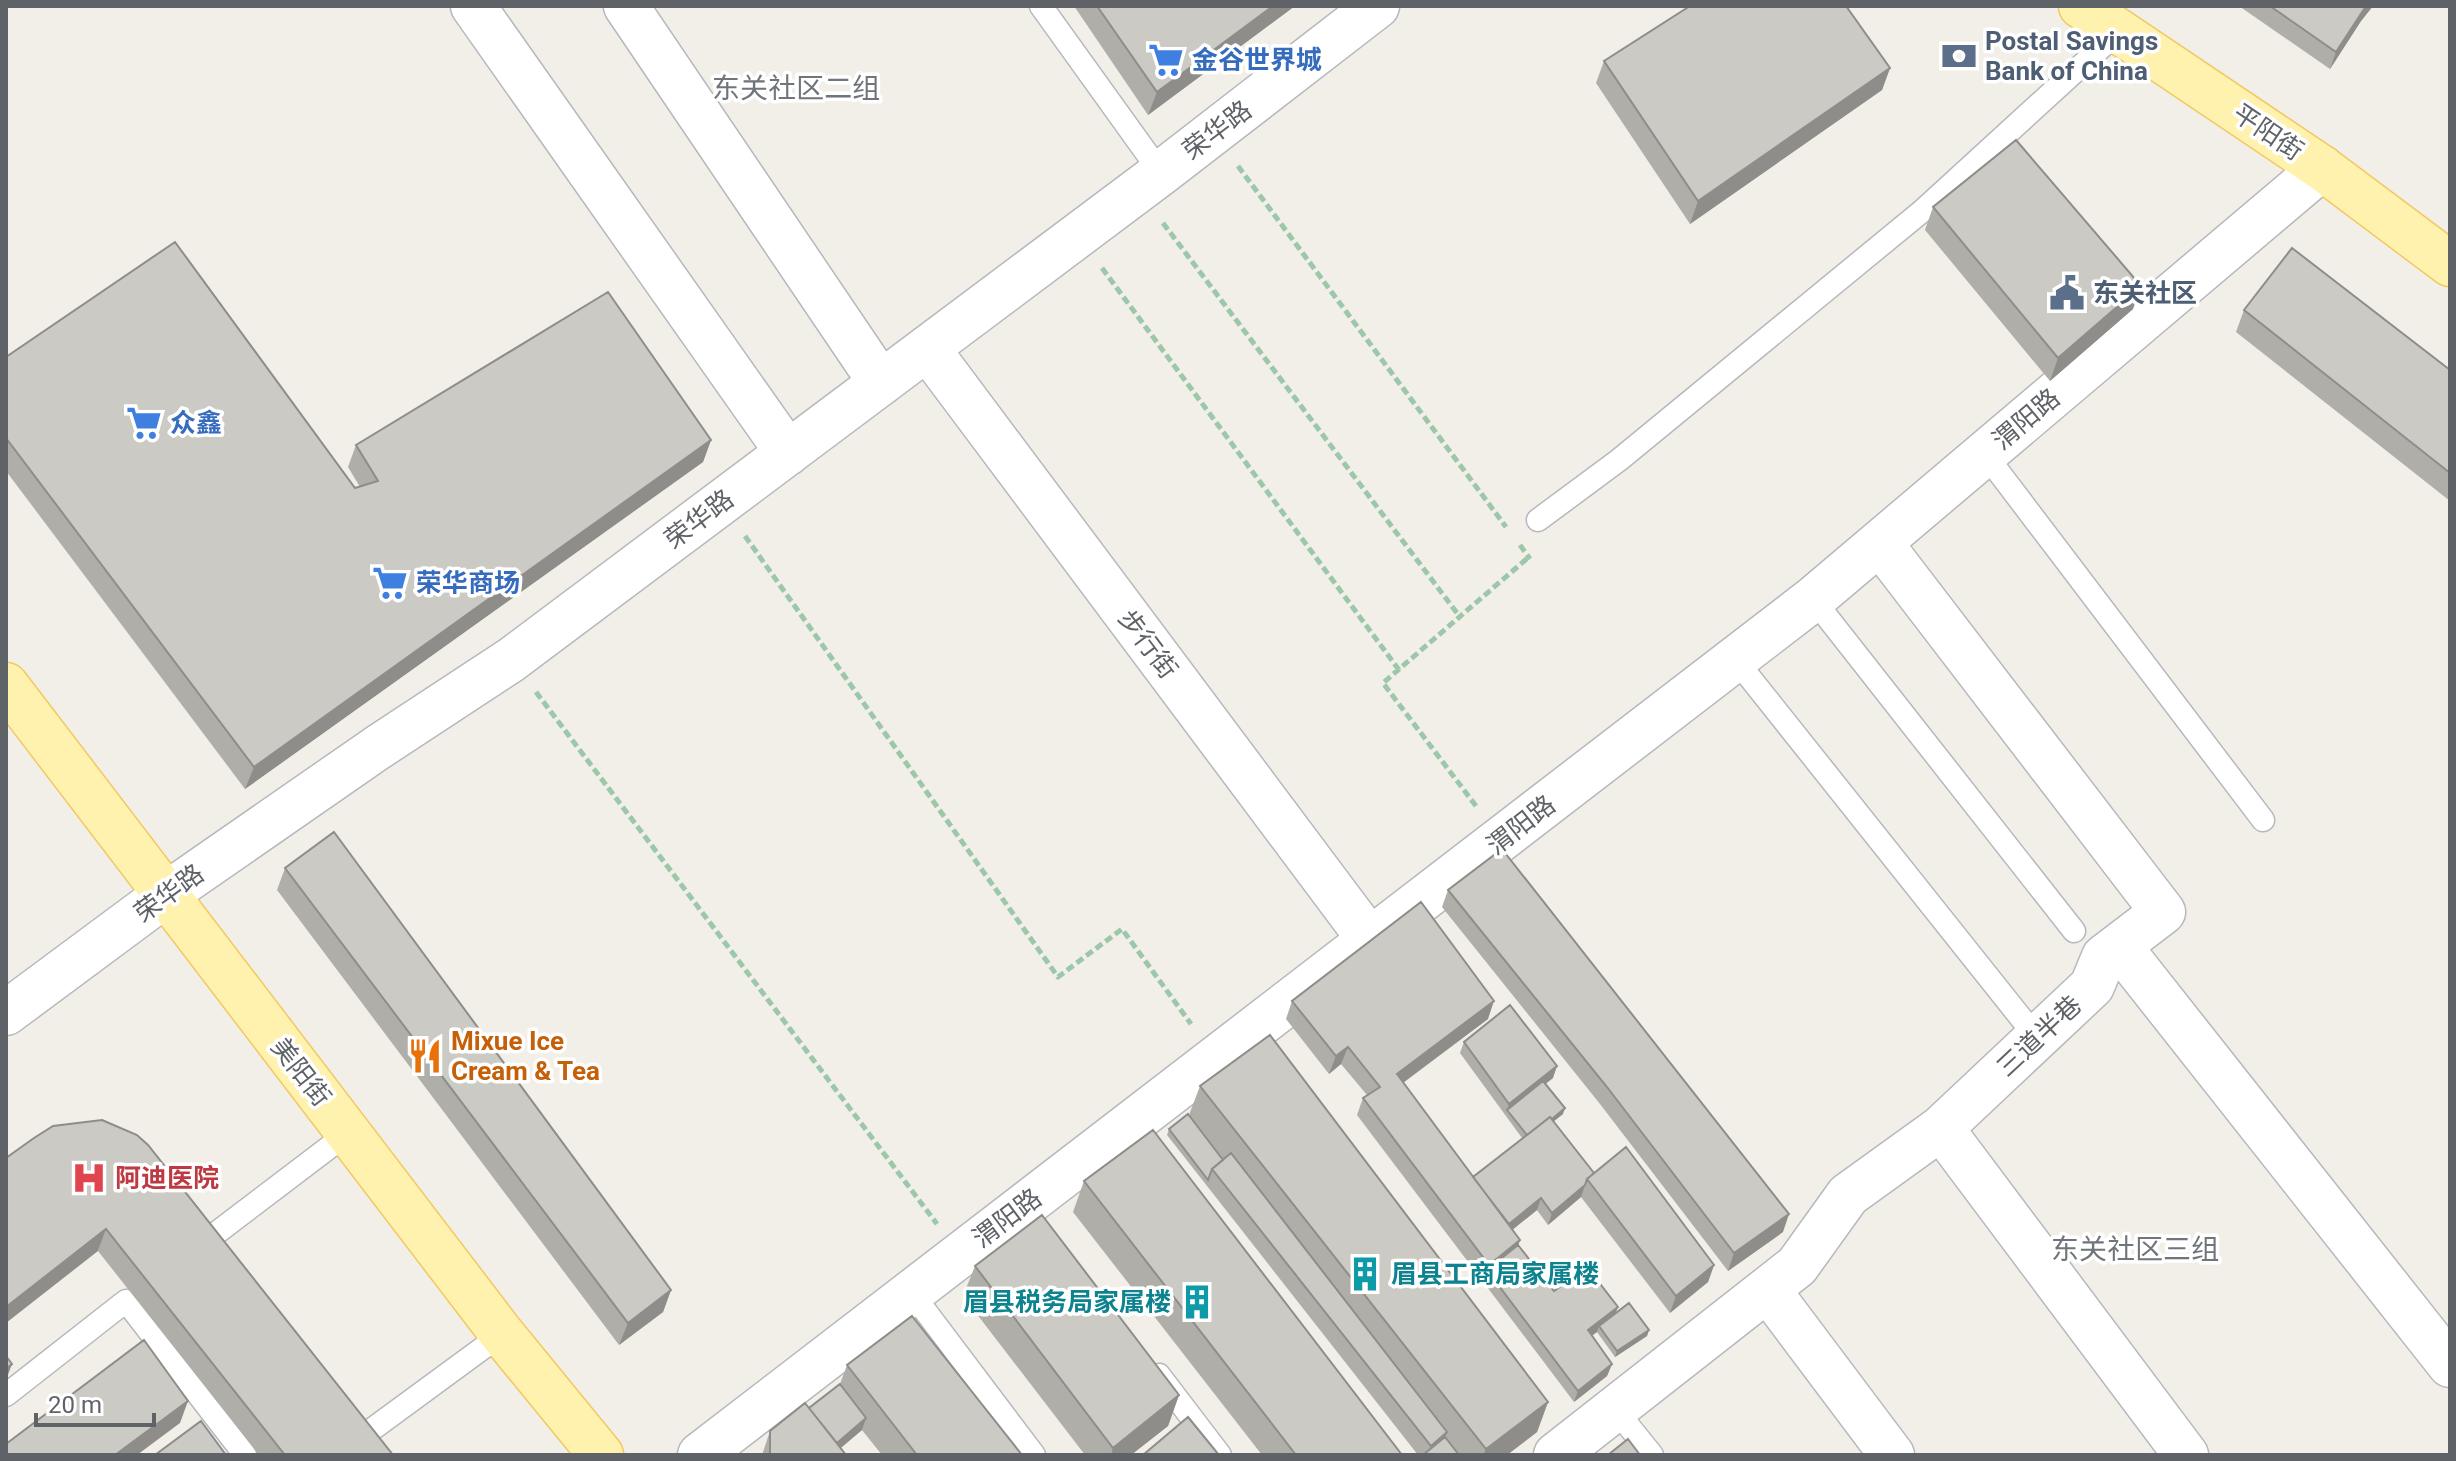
<svg xmlns="http://www.w3.org/2000/svg" width="2456" height="1461" viewBox="0 0 2456 1461" font-family="Roboto,'Noto Sans SC',sans-serif">
  <style>
    .lines { fill: none; stroke-linecap: round; stroke-linejoin: round }
    .lane-casing { stroke: #b5b8bc; stroke-width: 25 }
    .street-casing { stroke: #b5b8bc; stroke-width: 47 }
    .primary-casing { stroke: #f2c960; stroke-width: 47 }
    .path { stroke: #9cc7a9; stroke-width: 5; stroke-dasharray: 8 4; stroke-linecap: butt }
    .lane { stroke: #fff; stroke-width: 22 }
    .street { stroke: #fff; stroke-width: 44 }
    .primary { stroke: #fff2af; stroke-width: 44 }
    .wall { fill: #afaea9 }
    .shaded-wall { fill: #8f8d8a }
    .building { fill: #cccac5; stroke: #8f8d8a; stroke-width: 2 }
    .labels { text-anchor: middle; stroke-width: 7; stroke-linejoin: round; paint-order: stroke }
    .service-label { font-size: 26px; font-weight: bold; fill: #4e5e75; stroke: #fff; text-anchor: start }
    .shop-label { font-size: 26px; font-weight: bold; fill: #366cbe; stroke: #fff; text-anchor: start }
    .street-label { font-size: 26px; fill: #5f6368; stroke: #fff }
    .food-label { font-size: 26px; font-weight: bold; fill: #c56008; stroke: #fff; text-anchor: start }
    .health-label { font-size: 26px; font-weight: bold; fill: #be3a42; stroke: #fff; text-anchor: start }
    .culture-label { font-size: 26px; font-weight: bold; fill: #0d838f; stroke: #fff; text-anchor: start }
    .neighbourhood-label { font-size: 28px; fill: #70757a; stroke: #fff }
  </style>
  <rect width="100%" height="100%" fill="#f1efe8"/>
  <g class="lines">
    <!-- lane casing -->
    <g class="lane-casing">
      <path id="lane" d="M1041,6L1161,173
        M1985,454L2263,820
        M1538,520L1619,460L1921,212L2118,32
        M1813,599L2074,931
        M1735,659L2037,1038
        M194,1250L348,1133
        M911,1292L1034,1455
        M1159,1375L1220,1455
        M6,1395L126,1301L245,1455
        M1615,1409L1652,1455
        M337,1455L502,1334"/>
    </g>
    <!-- street casing -->
    <g class="street-casing">
      <path id="street" d="M473,6L788,453
        M626,6L881,383
        M927,348L1370,940
        M2119,946L2450,1365
        M6,1013L165,895L377,748L511,660L1161,173L1377,6
        M1941,1128L2186,1455
        M1768,1290L1892,1455
        M700,1455L1813,599L2322,168
        M1556,1455L1797,1266L1848,1195L1941,1128L2092,986L2104,957L2163,912L1880,543"/>
    </g>
    <!-- primary casing -->
    <g class="primary-casing">
      <path id="primary" d="M2081,6L2322,168L2450,264
        M6,685L502,1334L601,1455"/>
    </g>
    <!-- path -->
    <path class="path" d="M1238,166L1506,527
      M1163,223L1460,617
      M1102,268L1399,670
      M745,536L1058,977L1122,929L1191,1024
      M1520,545L1530,559
      M536,692L937,1224
      M1476,806L1383,683L1530,556"/>
    <!-- lane -->
    <use href="#lane" class="lane"/>
    <!-- street -->
    <use href="#street" class="street"/>
    <!-- primary -->
    <use href="#primary" class="primary"/>
  </g>
  <!-- wall -->
  <path class="wall" d="M1074,6H1295L1148,115Z
    M2239,6H2373L2361,21L2330,69Z
    M1604,61L1890,68L1882,90L1690,224L1596,83Z
    M1933,207L2133,309L2050,381L1925,230Z
    M2244,310L2450,370V501L2236,332Z
    M6,357L355,488L360,487L348,467L356,445L711,440L703,462L245,789L6,471Z
    M285,868L671,1290L663,1312L619,1345L277,890Z
    M1448,890L1783,1232L1728,1271L1600,1104L1442,907Z
    M1292,1001L1488,1019L1403,1082L1473,1177L1522,1138L1460,1053L1464,1042L1553,1078L1546,1083L1563,1114L1554,1121L1594,1173L1714,1265L1708,1282L1670,1313L1581,1197L1548,1225L1537,1210L1512,1230L1520,1240L1518,1245L1554,1291L1618,1307L1615,1314L1649,1330L1647,1336L1615,1357L1597,1332L1592,1335L1612,1364L1607,1376L1574,1402L1357,1115L1363,1098L1367,1095L1341,1064L1329,1074L1286,1019Z
    M1200,1086L1548,1402L1537,1432L1507,1455H1418L1167,1135L1169,1129L1189,1115Z
    M137,1135L393,1455H259L98,1251Z
    M1084,1181L1402,1455H1262L1073,1212Z
    M975,1266L1179,1395L1168,1426L1131,1455H1085L963,1296Z
    M847,1365L1022,1455H882L862,1430L841,1448L846,1455H762L770,1431L809,1408L840,1384Z"/>
  <!-- shaded-wall -->
  <path class="shaded-wall" d="M1273,6H1295L1148,115L1157,92Z
    M2366,6H2373L2361,21Z
    M2366,6L2361,21L2330,69L2336,52Z
    M1890,68L1882,90L1690,224L1698,201Z
    M2141,286L2133,309L2050,381L2058,358Z
    M711,440L703,462L245,789L254,767Z
    M1494,1001L1488,1019L1391,1092L1397,1074Z
    M1348,1047L1341,1064L1329,1074L1336,1056Z
    M1557,1066L1553,1078L1509,1113L1507,1110L1509,1104Z
    M1565,1108L1563,1114L1526,1143L1528,1137Z
    M1585,1185L1581,1197L1548,1225L1552,1213Z
    M1541,1198L1537,1210L1501,1239L1505,1227Z
    M1789,1214L1783,1232L1728,1271L1734,1253Z
    M106,1229L98,1251L6,1323V1307Z
    M1520,1240L1514,1257L1487,1270L1489,1265Z
    M1714,1265L1708,1282L1670,1313L1676,1296Z
    M671,1290L663,1312L619,1345L628,1323Z
    M1618,1307L1613,1319L1599,1326L1597,1332L1584,1342L1588,1330Z
    M1649,1330L1647,1336L1615,1357L1617,1351Z
    M12,1364L6,1380V1369Z
    M1612,1364L1607,1376L1574,1402L1578,1391Z
    M1179,1395L1168,1426L1131,1455H1111L1113,1448Z
    M188,1401L180,1423L137,1455H115Z
    M1548,1402L1537,1432L1507,1455H1483L1486,1449Z
    M866,1418L862,1430L832,1455L829,1449Z
    M1447,1432L1441,1449L1427,1455L1431,1446Z"/>
  <!-- building -->
  <path class="building" d="M1097,6H1273L1157,92Z
    M1690,6H1846L1890,68L1698,201L1604,61Z
    M2270,6H2366L2336,52Z
    M2016,140L2141,286L2058,358L1933,207Z
    M175,242L355,488L378,481L356,445L608,292L711,440L254,767L6,438V357Z
    M2292,248L2450,370V473L2244,310Z
    M334,832L671,1290L628,1323L285,868Z
    M1502,849L1789,1214L1734,1253L1607,1087L1448,890Z
    M1421,902L1494,1001L1397,1074L1520,1240L1489,1265L1363,1098L1380,1087L1348,1047L1336,1056L1292,1001Z
    M1510,1005L1557,1066L1509,1104L1464,1042Z
    M1270,1035L1548,1402L1486,1449L1200,1086Z
    M1543,1081L1565,1108L1552,1119L1550,1117L1527,1135L1507,1110Z
    M1188,1114L1223,1160L1212,1169L1208,1180L1169,1129Z
    M1550,1117L1594,1173L1587,1179L1585,1185L1552,1213L1541,1198L1509,1224L1473,1177Z
    M102,1120L137,1135L148,1145L393,1455H285L106,1229L6,1307V1158L34,1138L53,1126Z
    M1153,1130L1402,1455H1296L1084,1181Z
    M1626,1147L1714,1265L1676,1296L1587,1179Z
    M1231,1153L1447,1432L1431,1446L1212,1169Z
    M1042,1215L1179,1395L1113,1448L975,1266Z
    M1518,1245L1554,1291L1587,1267L1618,1307L1588,1330L1612,1364L1578,1391L1487,1270Z
    M1629,1303L1649,1330L1617,1351L1599,1326Z
    M912,1316L1022,1455H917L847,1365Z
    M144,1340L188,1401L115,1455H6V1444Z
    M6,1356L12,1364L6,1369Z
    M840,1384L866,1418L837,1443L809,1408Z
    M805,1403L846,1455H770V1431Z
    M1188,1417L1219,1455H1143Z
    M201,1421L226,1455H155Z
    M1445,1437L1459,1455H1423Z
    M1628,1439L1640,1455H1608Z"/>
  <!-- icons -->
  <defs>
    <g id="bank-bare" transform="scale(2.76)"><path d="M-6-4H6V4H-6ZM0-2.3a2.3 2.3 0 1 0 0 4.6a2.3 2.3 0 1 0 0-4.6Z" fill="#5c6f8a" stroke="#fff" stroke-width="2.5" paint-order="stroke"/></g>
    <g id="supermarket-bare" transform="scale(2.76)"><path d="M-6-5.5h2.5l.6 2H6L4.5 2H-2.5L-4.4-4H-6ZM-1.5 3.2a1.3 1.3 0 1 0 .1 0ZM3 3.2a1.3 1.3 0 1 0 .1 0Z" fill="#3f7fe0" stroke="#fff" stroke-width="2.5" paint-order="stroke"/></g>
    <g id="civic-bare" transform="scale(2.76)"><path d="M-.6-6.5H3V-4.5H.6V-3L4-1V1h2V6H-6V1h2V-1L-.6-3ZM-1.2 2.5V6h2.4V2.5Z" fill="#5c6f8a" stroke="#fff" stroke-width="2.5" paint-order="stroke"/></g>
    <g id="restaurant-bare" transform="scale(2.76)"><path d="M-5-6h1v4h1v-4h1v4h1v-4h1v5L-1.5 .5V6h-2V.5L-5-1ZM5-6V6H3V1.5H1.5Q1.5-4 5-6Z" fill="#e8710a" stroke="#fff" stroke-width="2.5" paint-order="stroke"/></g>
    <g id="hospital-bare" transform="scale(2.76)"><path d="M-5-5h3v3.5h4V-5h3V5h-3V1.5h-4V5h-3Z" fill="#e0444e" stroke="#fff" stroke-width="2.5" paint-order="stroke"/></g>
    <g id="building-bare" transform="scale(2.76)"><path d="M-4-6H4V6H1V3H-1V6H-4ZM-2.5-4.3h1.7v1.8h-1.7ZM.8-4.3h1.7v1.8H.8ZM-2.5-1h1.7V.8h-1.7ZM.8-1h1.7V.8H.8Z" fill="#0f9aa8" stroke="#fff" stroke-width="2.5" paint-order="stroke"/></g>
  </defs>
  <g fill-rule="evenodd">
    <use href="#bank-bare" x="1959" y="56"/>
    <use href="#supermarket-bare" x="1166" y="60"/>
    <use href="#civic-bare" x="2067" y="293"/>
    <use href="#supermarket-bare" x="144" y="423"/>
    <use href="#supermarket-bare" x="390" y="583"/>
    <use href="#restaurant-bare" x="425" y="1056"/>
    <use href="#hospital-bare" x="89" y="1178"/>
    <use href="#building-bare" x="1365" y="1274"/>
    <use href="#building-bare" x="1197" y="1302"/>
  </g>
  <g class="labels">
    <!-- service labels -->
    <g class="service-label">
      <text x="1985" y="50">Postal Savings<tspan x="1985" dy="30">Bank of China</tspan></text>
      <text x="2093" y="302">东关社区</text>
    </g>
    <!-- shop labels -->
    <g class="shop-label">
      <text x="1192" y="69">金谷世界城</text>
      <text x="170" y="432">众鑫</text>
      <text x="416" y="592">荣华商场</text>
    </g>
    <!-- street labels -->
    <g class="street-label">
      <text transform="translate(1217 130) rotate(-37)" y="9">荣华路</text>
      <text transform="translate(2268 132) rotate(34)" y="9">平阳街</text>
      <text transform="translate(2026 419) rotate(-40)" y="9">渭阳路</text>
      <text transform="translate(699 519) rotate(-37)" y="9">荣华路</text>
      <text transform="translate(1148 644) rotate(53)" y="9">步行街</text>
      <text transform="translate(1521 825) rotate(-38)" y="9">渭阳路</text>
      <text transform="translate(169 893) rotate(-36)" y="9">荣华路</text>
      <text transform="translate(2039 1036) rotate(-43)" y="9">三道半巷</text>
      <text transform="translate(301 1072) rotate(52)" y="9">美阳街</text>
      <text transform="translate(1007 1218) rotate(-37)" y="9">渭阳路</text>
    </g>
    <!-- food labels -->
    <g class="food-label">
      <text x="451" y="1050">Mixue Ice<tspan x="451" dy="30">Cream &amp; Tea</tspan></text>
    </g>
    <!-- health labels -->
    <g class="health-label">
      <text x="115" y="1187">阿迪医院</text>
    </g>
    <!-- culture labels -->
    <g class="culture-label">
      <text x="1391" y="1283">眉县工商局家属楼</text>
      <text x="1171" y="1311" text-anchor="end">眉县税务局家属楼</text>
    </g>
    <!-- neighbourhood labels -->
    <g class="neighbourhood-label">
      <text x="796" y="98">东关社区二组</text>
      <text x="2135" y="1259">东关社区三组</text>
    </g>
  </g>
  <!-- border -->
  <rect width="2456" height="1461" fill="none" stroke="#5f6368" stroke-width="16"/>
  <!-- scale -->
  <path d="M36 1413v12h118v-12" fill="none" stroke="#5f6368" stroke-width="4"/>
  <text x="48" y="1413" font-size="24" fill="#5f6368" stroke="#ffffff" stroke-width="6" paint-order="stroke">20 m</text>
</svg>
